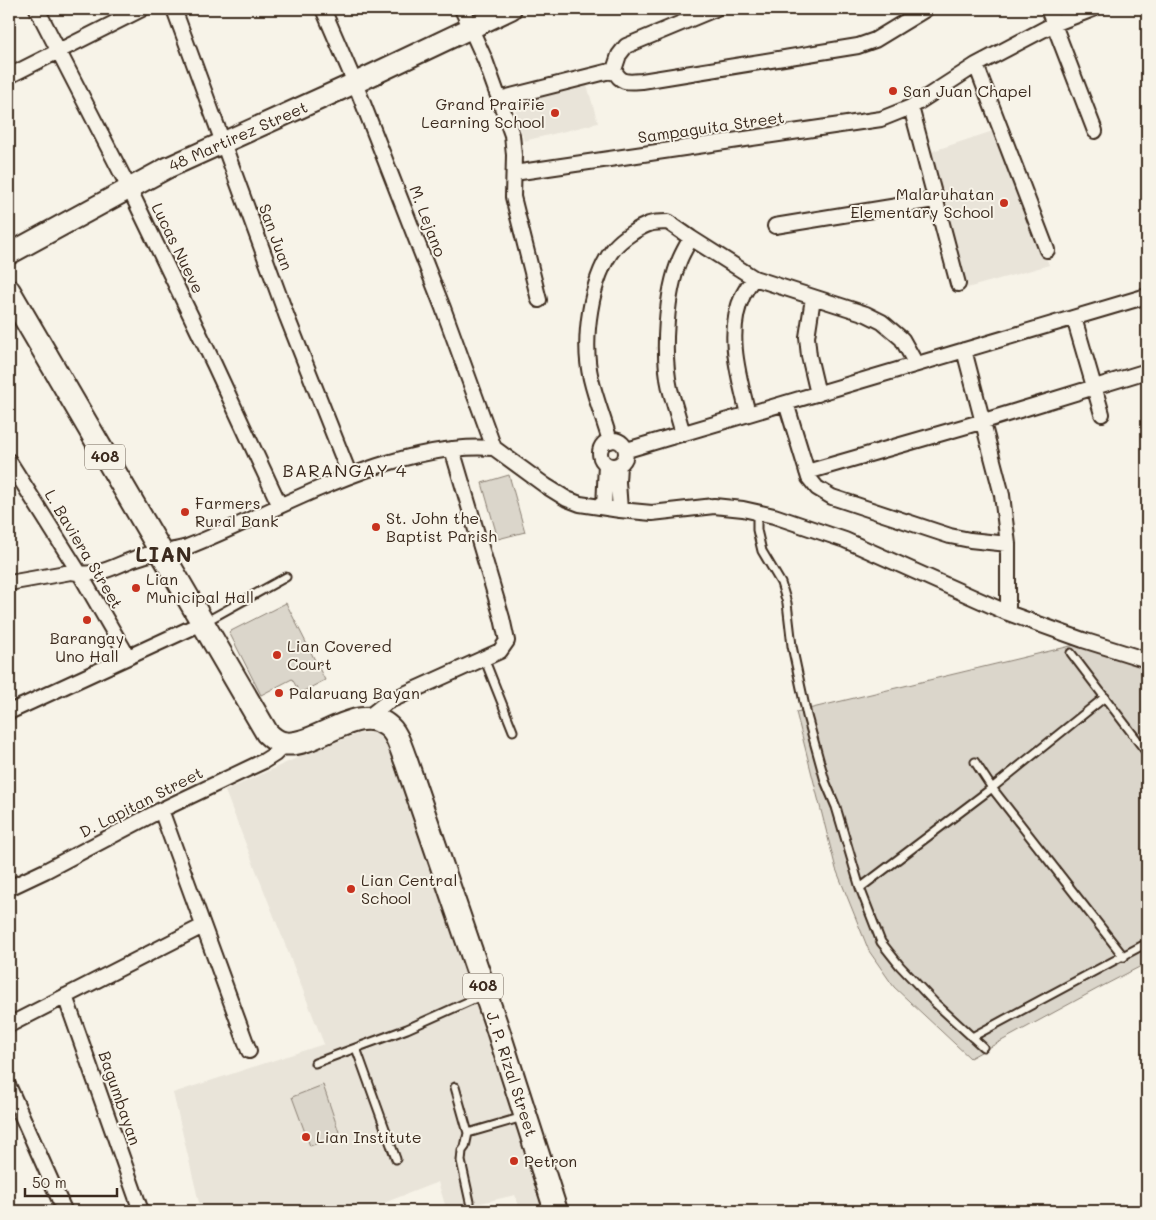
<svg xmlns="http://www.w3.org/2000/svg" width="1156" height="1220" viewBox="0 0 1156 1220" font-family="Mali,sans-serif">
  <style>
    .built { fill: #e9e4d9 }
    .green { fill: #dbd6cb; stroke: #8b8074 }
    .lines { fill: none; stroke-linecap: round; stroke-linejoin: round }
    .lane-casing { stroke: #3b2a1e; stroke-width: 11 }
    .street-casing { stroke: #3b2a1e; stroke-width: 18 }
    .secondary-casing { stroke: #3b2a1e; stroke-width: 24 }
    .primary-casing { stroke: #3b2a1e; stroke-width: 26 }
    .lane { stroke: #f7f3e8; stroke-width: 7 }
    .street { stroke: #f7f3e8; stroke-width: 14 }
    .secondary { stroke: #f7f3e8; stroke-width: 20 }
    .primary { stroke: #f7f3e8; stroke-width: 22 }
    .poi-dot { fill: #c8321e; stroke: #f7f3e8; stroke-width: 2 }
    .labels { text-anchor: middle; stroke-width: 4; stroke-linejoin: round; paint-order: stroke }
    .shield { fill: #f7f3e8; stroke: #73665b; stroke-width: 1 }
    .shield-label { font-size: 15px; font-weight: bold; fill: #3b2a1e }
    .poi-label { font-size: 16px; fill: #3b2a1e; stroke: #f7f3e8; text-anchor: start }
    .street-label { font-size: 16px; fill: #3b2a1e; stroke: #f7f3e8 }
    .neighbourhood-label { font-size: 18px; letter-spacing: 1px; fill: #3b2a1e; stroke: #f7f3e8 }
    .district-label { font-size: 21px; font-weight: bold; letter-spacing: 1px; fill: #3b2a1e; stroke: #f7f3e8 }
  </style>
  <rect width="100%" height="100%" fill="#f7f3e8"/>
  <filter id="ink" filterUnits="userSpaceOnUse"><feTurbulence type="fractalNoise" baseFrequency=".02" numOctaves="2"/><feDisplacementMap in="SourceGraphic" scale="10" xChannelSelector="R" yChannelSelector="G"/><feConvolveMatrix kernelMatrix="1 2 1 2 8 2 1 2 1" color-interpolation-filters="sRGB"/></filter>
  <g filter="url(#ink)">
    <!-- built -->
    <path class="built" d="M587,85L598,123L524,141L513,103Z
      M996,130L1049,265L967,288L930,152Z
      M372,732L382,735L393,749L470,987L519,1129L544,1211H521L515,1195L447,1211L438,1182L363,1211H201L173,1093L324,1044L225,791L303,755L357,734Z"/>
    <!-- green -->
    <path class="green" d="M509,475L525,532L498,539L482,483Z
      M286,603L325,680L300,693L292,679L261,695L229,632Z
      M1079,644L1147,666V963L1097,989L970,1058L894,987L869,951L836,869L796,712Z
      M323,1085L340,1135L310,1146L292,1097Z"/>
    <g class="lines">
      <!-- lane casing -->
      <g class="lane-casing">
        <path id="lane" d="M757,512V530L762,551L781,583L787,603L792,646L807,716L825,781L836,807L860,888L881,942L900,966L934,1002L983,1047
          M205,622L286,577
          M1071,653L1147,753
          M484,658L513,731
          M975,762L992,788L1124,957
          M860,888L992,788L1105,697
          M972,1037L1147,943
          M356,1048L396,1159
          M315,1063L407,1029L483,995
          M455,1087L468,1133L465,1147L462,1151L461,1161L470,1202
          M468,1133L523,1117"/>
      </g>
      <!-- street casing -->
      <g class="street-casing">
        <path id="street" d="M37,9L129,188L214,364L280,506
          M174,9L287,317L350,476
          M323,9L355,83L443,308L494,448
          M462,9L485,60L512,135L514,155L513,197L539,300
          M1048,9L1095,131
          M976,65L1047,250
          M614,70C621,84 628,82 642,81L858,46L875,40L926,9
          M9,76L142,9
          M499,99L614,70L619,55L626,46L715,9
          M911,107L958,284
          M514,173L881,119L911,107L976,65L1054,24L1093,9
          M775,226L934,200
          M813,298L807,337L809,356L818,394
          M1074,318L1102,414
          M964,350L1002,495L1008,544V613
          M786,403L809,478L817,488L832,497L950,536L970,540L1008,544
          M748,414C739,377 725,332 743,295C746,289 750,283 754,278
          M683,434C679,419 674,404 670,389C662,354 666,292 680,259C683,252 687,245 691,238
          M600 453a13 13 0 1 1 26 0a13 13 0 1 1-26 0Z
          M610,441C604,420 596,400 591,379C582,342 590,277 615,247C623,238 638,228 649,224C655,222 662,222 668,222L691,238L754,278L866,314L882,322L902,339L916,364
          M494,448L546,486L567,499L580,504L620,510L652,513L714,506L743,509L774,516L845,540L1008,613L1083,640L1147,660
          M627,450L1147,296
          M9,461L80,574L128,657
          M619,465L618,482L620,510
          M807,472L984,421L1147,371
          M604,507L606,464
          M9,583L71,572C104,578 114,564 143,556C157,551 173,552 187,547C279,511 393,440 494,448
          M9,712L202,623
          M367,718L387,702L500,651L507,641L502,618L452,449
          M161,810L249,1051
          M9,888L45,871L161,810L264,761L275,754L285,744
          M65,996L141,1211
          M9,1025L203,926
          M9,1087L64,1210"/>
      </g>
      <!-- secondary casing -->
      <g class="secondary-casing">
        <path id="secondary" d="M9,254L167,168L355,83L511,9"/>
      </g>
      <!-- primary casing -->
      <g class="primary-casing">
        <path id="primary" d="M9,291L267,733C272,738 277,742 283,743C315,750 362,696 392,730C399,738 402,752 406,761L498,1030L556,1211"/>
      </g>
      <!-- lane -->
      <use href="#lane" class="lane"/>
      <!-- street -->
      <use href="#street" class="street"/>
      <!-- secondary -->
      <use href="#secondary" class="secondary"/>
      <!-- primary -->
      <use href="#primary" class="primary"/>
    </g>
  </g>
  <!-- markers -->
  <g class="poi-dot">
    <circle cx="893" cy="91" r="5"/>
    <circle cx="555" cy="113" r="5"/>
    <circle cx="1004" cy="203" r="5"/>
    <circle cx="185" cy="512" r="5"/>
    <circle cx="376" cy="527" r="5"/>
    <circle cx="136" cy="588" r="5"/>
    <circle cx="87" cy="620" r="5"/>
    <circle cx="277" cy="655" r="5"/>
    <circle cx="279" cy="693" r="5"/>
    <circle cx="351" cy="889" r="5"/>
    <circle cx="306" cy="1137" r="5"/>
    <circle cx="514" cy="1161" r="5"/>
  </g>
  <g class="labels">
    <!-- shield labels -->
    <g class="shield">
      <rect x="85" y="444.5" width="40" height="25" rx="4"/>
      <rect x="463" y="973.5" width="40" height="25" rx="4"/>
    </g>
    <g class="shield-label">
      <text x="105" y="462">408</text>
      <text x="483" y="991">408</text>
    </g>
    <!-- poi labels -->
    <g class="poi-label">
      <text x="903" y="97">San Juan Chapel</text>
      <text x="545" y="110" text-anchor="end">Grand Prairie<tspan x="545" dy="18">Learning School</tspan></text>
      <text x="994" y="200" text-anchor="end">Malaruhatan<tspan x="994" dy="18">Elementary School</tspan></text>
      <text x="195" y="509">Farmers<tspan x="195" dy="18">Rural Bank</tspan></text>
      <text x="386" y="524">St. John the<tspan x="386" dy="18">Baptist Parish</tspan></text>
      <text x="146" y="585">Lian<tspan x="146" dy="18">Municipal Hall</tspan></text>
      <text x="87" y="644" text-anchor="middle">Barangay<tspan x="87" dy="18">Uno Hall</tspan></text>
      <text x="287" y="652">Lian Covered<tspan x="287" dy="18">Court</tspan></text>
      <text x="289" y="699">Palaruang Bayan</text>
      <text x="361" y="886">Lian Central<tspan x="361" dy="18">School</tspan></text>
      <text x="316" y="1143">Lian Institute</text>
      <text x="524" y="1167">Petron</text>
    </g>
    <!-- street labels -->
    <g class="street-label">
      <text transform="translate(711 127) rotate(-8)" y="6">Sampaguita Street</text>
      <text transform="translate(238 136) rotate(-24)" y="6">48 Martirez Street</text>
      <text transform="translate(428 221) rotate(69)" y="6">M. Lejano</text>
      <text transform="translate(276 237) rotate(70)" y="6">San Juan</text>
      <text transform="translate(178 248) rotate(64)" y="6">Lucas Nueve</text>
      <text transform="translate(84 549) rotate(59)" y="6">L. Baviera Street</text>
      <text transform="translate(141 802) rotate(-27)" y="6">D. Lapitan Street</text>
      <text transform="translate(512 1074) rotate(72)" y="6">J. P. Rizal Street</text>
      <text transform="translate(120 1098) rotate(71)" y="6">Bagumbayan</text>
    </g>
    <!-- neighbourhood labels -->
    <g class="neighbourhood-label">
      <text x="345" y="477">BARANGAY 4</text>
    </g>
    <!-- district labels -->
    <g class="district-label">
      <text x="164" y="562">LIAN</text>
    </g>
  </g>
  <!-- margin -->
  <rect width="1156" height="1220" fill="none" stroke="#f7f3e8" stroke-width="30"/>
  <rect x="15" y="15" width="1126" height="1190" fill="none" stroke="#3b2a1e" stroke-width="2" filter="url(#ink)"/>
  <!-- scale -->
  <path d="M25 1188v8h92v-8" fill="none" stroke="#3b2a1e" stroke-width="2.5"/>
  <text x="32" y="1188" font-size="15" fill="#3b2a1e" stroke="#f7f3e8" stroke-width="4" paint-order="stroke">50 m</text>
</svg>
